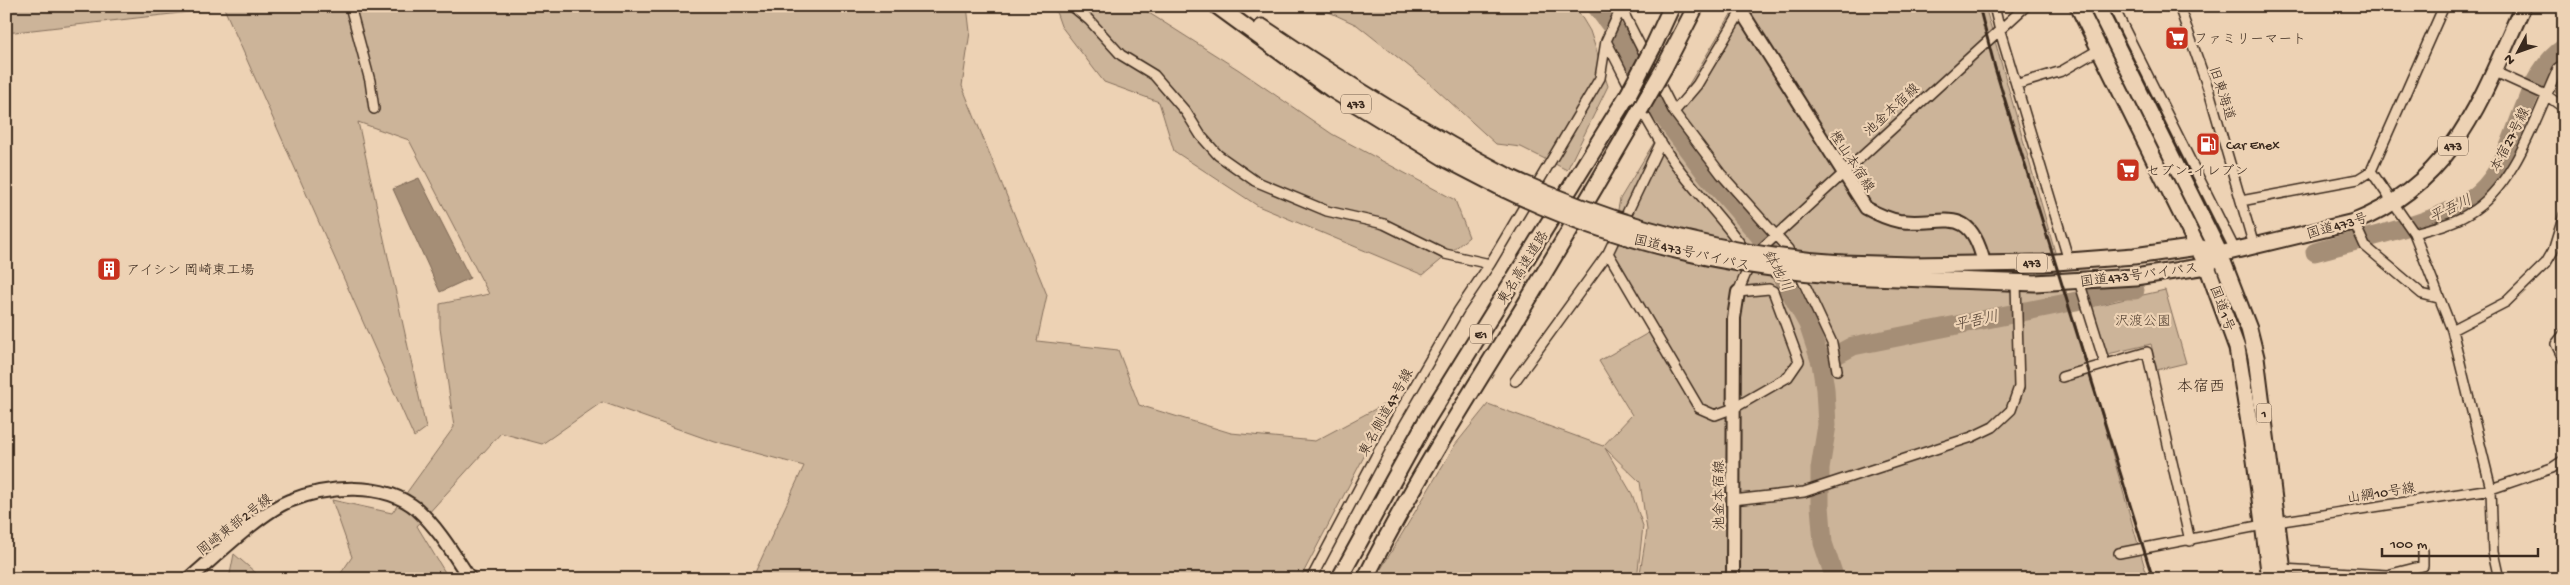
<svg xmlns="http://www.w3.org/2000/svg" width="2570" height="585" viewBox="0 0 2570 585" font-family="'Gochi Hand','Klee One',sans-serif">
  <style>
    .green { fill: #ccb499; stroke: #846f5c }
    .water { fill: #a58e76; stroke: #7b6653 }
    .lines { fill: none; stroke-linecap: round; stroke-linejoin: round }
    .river { stroke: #a58e76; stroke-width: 19 }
    .street-casing { stroke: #3b2a1e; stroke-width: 12 }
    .secondary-casing { stroke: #3b2a1e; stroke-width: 16 }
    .highway-casing { stroke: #3b2a1e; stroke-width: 19 }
    .street { stroke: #edd2b4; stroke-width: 9 }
    .secondary { stroke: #edd2b4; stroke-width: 12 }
    .highway { stroke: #edd2b4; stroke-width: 15 }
    .rail { stroke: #3b2a1e; stroke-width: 3 }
    .highway-bridge-casing { stroke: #3b2a1e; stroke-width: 19; stroke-linecap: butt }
    .highway-bridge { stroke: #edd2b4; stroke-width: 15 }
    .labels { text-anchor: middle; stroke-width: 4.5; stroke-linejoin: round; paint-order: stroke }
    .shield { fill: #edd2b4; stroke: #705c4b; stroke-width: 1 }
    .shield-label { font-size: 12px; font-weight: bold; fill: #3b2a1e }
    .poi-label { font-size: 14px; fill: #3b2a1e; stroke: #edd2b4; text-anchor: start }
    .street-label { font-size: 14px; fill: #3b2a1e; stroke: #edd2b4 }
    .park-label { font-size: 14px; fill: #513f30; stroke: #edd2b4 }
    .water-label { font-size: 15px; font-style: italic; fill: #503e30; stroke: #edd2b4 }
    .quarter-label { font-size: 16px; fill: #3b2a1e; stroke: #edd2b4 }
  </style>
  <rect width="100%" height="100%" fill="#edd2b4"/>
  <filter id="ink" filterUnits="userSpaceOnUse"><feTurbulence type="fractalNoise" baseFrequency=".02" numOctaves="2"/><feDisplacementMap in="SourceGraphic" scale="10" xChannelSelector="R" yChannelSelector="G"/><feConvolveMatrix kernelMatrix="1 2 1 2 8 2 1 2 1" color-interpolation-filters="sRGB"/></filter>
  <g filter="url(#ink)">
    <!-- green -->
    <path class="green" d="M6,6H967L970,32L962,86L1047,295L1037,341L1118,350L1139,405L1231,433L1315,441L1394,399L1300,579H752L804,466L715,442L602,402L542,444L501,433L417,526L449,579H337L352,557L332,500L392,513L454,427L440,328V304L489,294L409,140L358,122L426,428L414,437L224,8L6,33Z
      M1054,6H1138L1239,70L1332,134L1455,200L1469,237L1423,275L1258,206L1174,151L1159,102L1104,82L1061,26Z
      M1316,6H1575L1590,31L1608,86L1567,170L1521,147L1496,144L1425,79L1357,25Z
      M1736,6H1985L2148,579H1639L1647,530L1640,482L1605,448L1632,494L1643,526L1637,579H1375L1455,445L1488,404L1603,446L1632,415L1599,361L1650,332L1608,263L1620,199Z
      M2564,75V98L2555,92Z
      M2165,290L2186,363L2157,370L2151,344L2104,355L2090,307Z
      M234,554L263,579H229Z"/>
    <!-- water -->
    <path class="water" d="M419,178L470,278L440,292L393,189Z"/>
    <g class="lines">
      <!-- river -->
      <path class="river" d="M1596,6L1625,44L1641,85L1668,123L1708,176L1759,235L1808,324L1821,363L1825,389L1827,425L1820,469V506L1823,543L1835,579
        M2315,252C2359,239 2447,222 2479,193C2521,156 2518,79 2564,48
        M1821,363L1853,346L2091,298L2117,290H2135"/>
      <!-- street casing -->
      <g class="street-casing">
        <path id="street" d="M350,6L370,81L374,109
          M1072,6L1089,20L1121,55L1154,75L1186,112L1201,136L1218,155L1255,181L1327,211L1384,224L1445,254L1490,264
          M1994,6L2000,31L2069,261
          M2113,6L2235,250
          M2179,6L2209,91L2254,246
          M1621,8L1674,112L1721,174L1788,249L1832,343L1837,370
          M1606,41C1630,85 1651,135 1683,174C1704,201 1727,224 1746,252
          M2493,71L2546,95L2564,108
          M2018,84L2062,71L2100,49
          M1674,112L1697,85L1743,8
          M2371,171L2414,233L2452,330L2491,489L2493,552L2499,579
          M2241,201L2358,179L2371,171L2444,6
          M2354,222L2365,246L2422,294L2438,298
          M2414,233C2432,228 2452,224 2468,214C2515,187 2536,116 2558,69L2564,65
          M1608,253L1699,408L1715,415L1734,408L1788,377L1799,361L1773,291L1769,289L1738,292L1747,271L1760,250L2026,6
          M2079,281L2105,364
          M2452,330L2506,302L2546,263L2553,251L2564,215
          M2564,334L2556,344L2564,360
          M2062,377L2147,352L2190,541
          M1515,381L1608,253L1661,142
          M1733,500L1804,492L1972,437L1993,427L2011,410L2019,387L2016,283
          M2277,522L2491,489L2552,468L2564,460
          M2119,553L2263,525
          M2282,569L2387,575L2423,566V551
          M1311,579L1395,420L1459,310L1490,264L1600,78L1606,41L1622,6"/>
      </g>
      <!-- secondary casing -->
      <g class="secondary-casing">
        <path id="secondary" d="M1738,6L1866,208C1877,214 1887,219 1899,221C1944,227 1969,201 1984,263
          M189,579C214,558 261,512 289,501C327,486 383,481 417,509C439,529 454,555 470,579
          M1733,579L1734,318L1738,292"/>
      </g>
      <!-- highway casing -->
      <g class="highway-casing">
        <path id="highway" d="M1217,6L1331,89L1446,159L1504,189
          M2078,6L2207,266L2237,348L2255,460L2270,579
          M2097,6L2220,254L2249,329L2256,357L2284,579
          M1262,27C1342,81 1424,132 1509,177
          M1653,47L1672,6
          M1664,68L1696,6
          M1842,263L1912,265L2043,263L2134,256L2198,247L2220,254L2354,222C2454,183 2482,97 2523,6
          M1843,276L2035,283L2135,277L2207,266L2213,260
          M1339,579L1426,421L1629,93
          M1365,579C1407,495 1457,415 1506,336C1552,261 1596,186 1640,110"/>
      </g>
      <!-- street -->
      <use href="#street" class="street"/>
      <!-- secondary -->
      <use href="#secondary" class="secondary"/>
      <!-- highway -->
      <use href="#highway" class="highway"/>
      <!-- rail -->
      <path class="rail" d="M1979,6L1995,68L2153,579"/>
      <!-- highway-bridge casing -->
      <g class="highway-bridge-casing">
        <path id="highway-bridge" d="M1629,93L1653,47
          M1640,110L1664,68
          M1509,177C1613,225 1727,256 1842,263
          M1504,189C1611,241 1725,267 1843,276"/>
      </g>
      <!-- highway-bridge -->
      <use href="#highway-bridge" class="highway-bridge"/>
    </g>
  </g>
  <!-- icons -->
  <defs>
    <g id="supermarket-square" transform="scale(1.25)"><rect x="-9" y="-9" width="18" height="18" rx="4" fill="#c8321e" stroke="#edd2b4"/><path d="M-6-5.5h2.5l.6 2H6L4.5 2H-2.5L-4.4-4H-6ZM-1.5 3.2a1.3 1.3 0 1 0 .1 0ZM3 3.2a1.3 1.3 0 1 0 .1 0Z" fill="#fff"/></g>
    <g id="fuel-square" transform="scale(1.25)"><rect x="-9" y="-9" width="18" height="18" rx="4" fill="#c8321e" stroke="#edd2b4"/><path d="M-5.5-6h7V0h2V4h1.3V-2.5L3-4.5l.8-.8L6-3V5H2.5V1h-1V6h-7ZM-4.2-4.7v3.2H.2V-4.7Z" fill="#fff"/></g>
    <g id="building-square" transform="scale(1.25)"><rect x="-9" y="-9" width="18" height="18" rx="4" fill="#c8321e" stroke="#edd2b4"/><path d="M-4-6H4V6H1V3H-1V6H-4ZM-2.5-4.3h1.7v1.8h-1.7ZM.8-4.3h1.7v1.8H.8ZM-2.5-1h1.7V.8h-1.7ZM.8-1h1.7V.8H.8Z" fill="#fff"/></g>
  </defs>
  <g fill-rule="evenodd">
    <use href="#supermarket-square" x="2177" y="38"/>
    <use href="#fuel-square" x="2208" y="144"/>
    <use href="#supermarket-square" x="2128" y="170"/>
    <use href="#building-square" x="109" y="269"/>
  </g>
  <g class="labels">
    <!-- shield labels -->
    <g class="shield">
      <rect x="1341" y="94.5" width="30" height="19" rx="4"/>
      <rect x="2438" y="136.5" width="30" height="19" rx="4"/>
      <rect x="2017" y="253.5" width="30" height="19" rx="4"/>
      <rect x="1470" y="324.5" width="22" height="19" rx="4"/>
      <rect x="2256.5" y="403.5" width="15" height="19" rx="4"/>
    </g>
    <g class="shield-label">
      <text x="1356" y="108">473</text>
      <text x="2453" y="150">473</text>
      <text x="2032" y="267">473</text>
      <text x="1481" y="338">E1</text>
      <text x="2264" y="417">1</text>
    </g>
    <!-- poi labels -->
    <g class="poi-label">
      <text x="2194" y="43">ファミリーマート</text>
      <text x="2226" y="149">Car Enex</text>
      <text x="2146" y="175">セブン-イレブン</text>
      <text x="126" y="274">アイシン 岡崎東工場</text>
    </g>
    <!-- street labels -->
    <g class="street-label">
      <text transform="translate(2223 93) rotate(72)" y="5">旧東海道</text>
      <text transform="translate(1891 109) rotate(-43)" y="5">池金本宿線</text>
      <text transform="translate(2509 139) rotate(-63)" y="5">本宿27号線</text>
      <text transform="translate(1853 161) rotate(57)" y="5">樫山本宿線</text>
      <text transform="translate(2337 225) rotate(-16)" y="5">国道473号</text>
      <text transform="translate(1692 252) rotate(13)" y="5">国道473号バイパス</text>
      <text transform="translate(1522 267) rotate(-58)" y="5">東名高速道路</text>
      <text transform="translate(2139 274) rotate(-7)" y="5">国道473号バイパス</text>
      <text transform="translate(2223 308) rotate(70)" y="5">国道1号</text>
      <text transform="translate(1385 412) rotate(-61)" y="5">東名側道47号線</text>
      <text transform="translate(2381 492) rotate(-9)" y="5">山綱10号線</text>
      <text transform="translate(1718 495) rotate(-90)" y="5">池金本宿線</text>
      <text transform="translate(234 524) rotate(-38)" y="5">岡崎東部2号線</text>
    </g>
    <!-- park labels -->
    <g class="park-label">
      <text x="2143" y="325">沢渡公園</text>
    </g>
    <!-- water labels -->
    <g class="water-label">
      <text transform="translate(2450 208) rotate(-26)" y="5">平吾川</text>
      <text transform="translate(1778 270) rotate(61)" y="5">鉢地川</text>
      <text transform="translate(1976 320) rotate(-12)" y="5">平吾川</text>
    </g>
    <!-- quarter labels -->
    <g class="quarter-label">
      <text x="2201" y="391">本宿西</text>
    </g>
  </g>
  <!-- margin -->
  <rect width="2570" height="585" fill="none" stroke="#edd2b4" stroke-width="25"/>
  <rect x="12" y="12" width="2545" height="560" fill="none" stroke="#3b2a1e" stroke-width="2" filter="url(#ink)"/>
  <!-- north arrow -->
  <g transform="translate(2518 52) rotate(229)" stroke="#edd2b4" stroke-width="4" paint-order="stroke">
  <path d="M0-4L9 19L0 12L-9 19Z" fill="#3b2a1e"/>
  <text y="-8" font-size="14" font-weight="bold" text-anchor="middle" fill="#3b2a1e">N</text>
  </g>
  <!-- scale -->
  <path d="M2382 548v8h156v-8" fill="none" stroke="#3b2a1e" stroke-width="2.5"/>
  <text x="2390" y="548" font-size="15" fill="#3b2a1e" stroke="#edd2b4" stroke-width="4" paint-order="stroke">100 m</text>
</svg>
